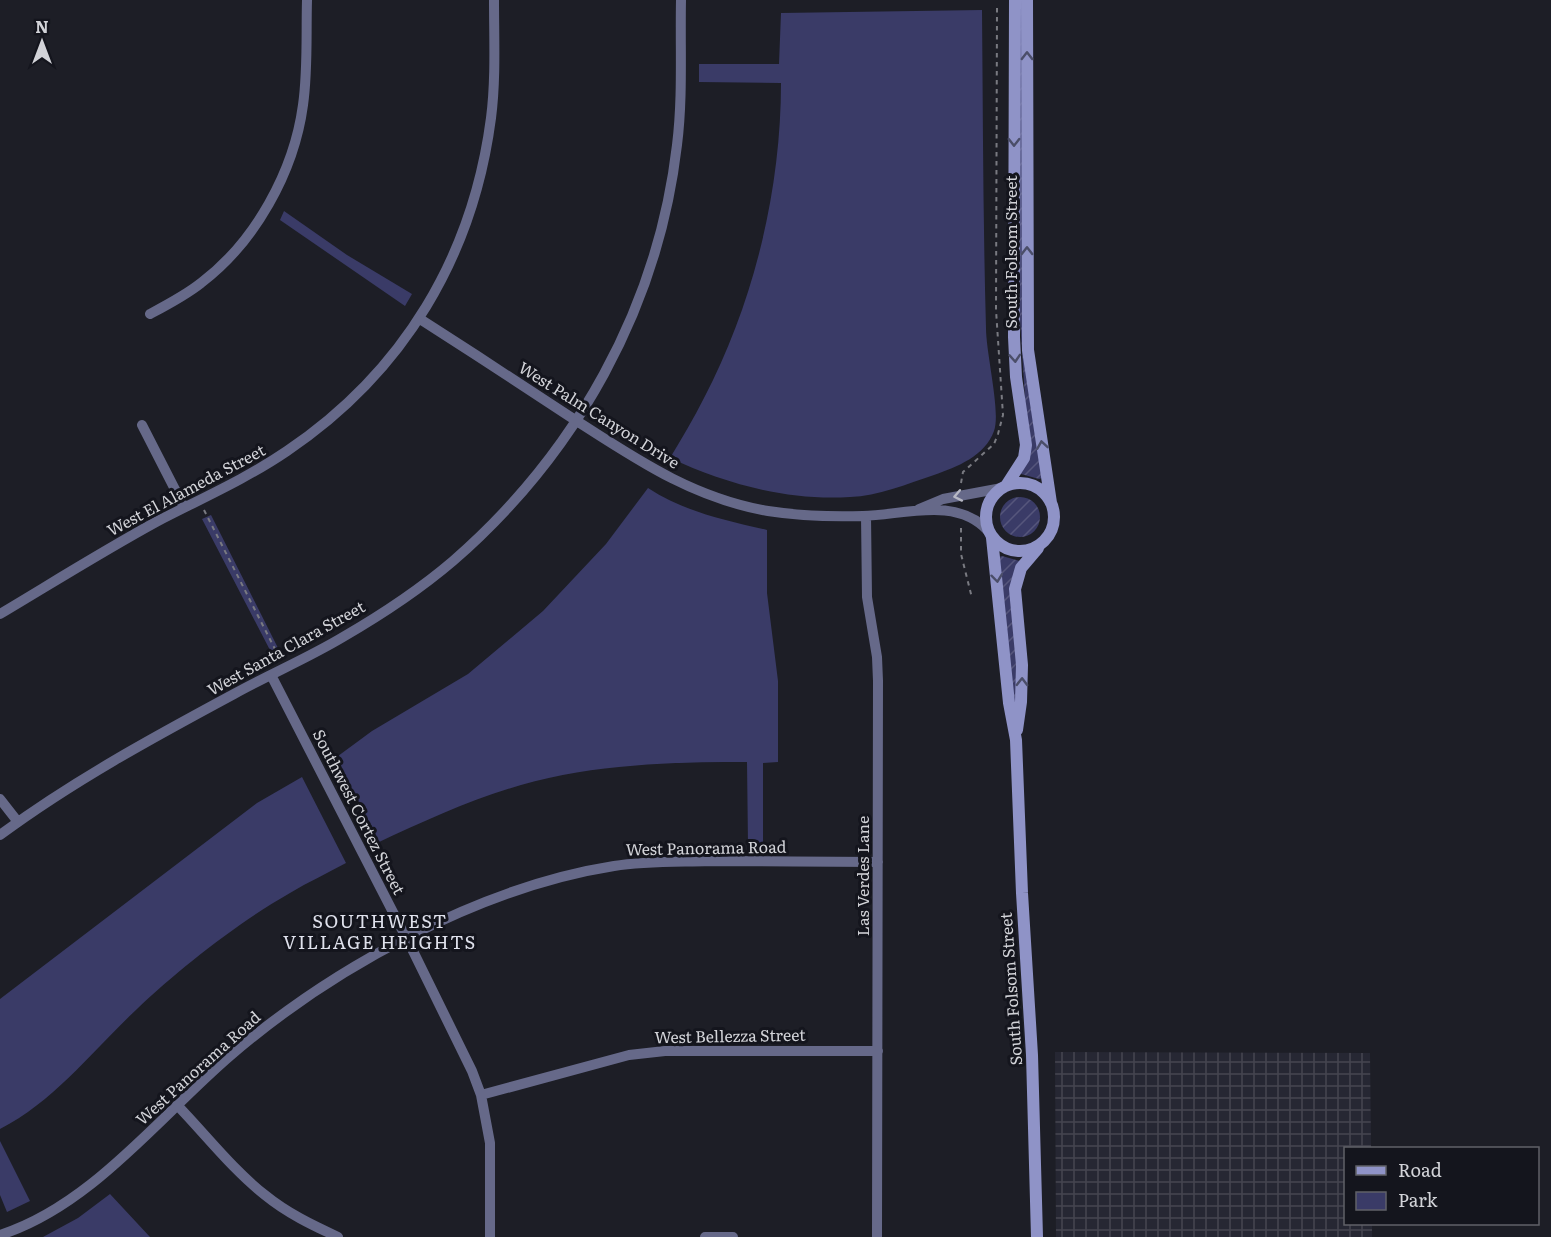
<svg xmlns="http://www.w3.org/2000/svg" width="1551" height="1237" viewBox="0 0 1551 1237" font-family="Literata,serif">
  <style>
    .industrial { fill: url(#industrial-grid) }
    .green { fill: #3a3b67 }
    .garden { fill: url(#garden-furrows) }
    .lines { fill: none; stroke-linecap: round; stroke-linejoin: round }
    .path { stroke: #797a81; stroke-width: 2; stroke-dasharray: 4.5 4.5; stroke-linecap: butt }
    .street { stroke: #666989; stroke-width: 10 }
    .secondary { stroke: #8f93c7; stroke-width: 12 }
    .oneway { stroke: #4b4e69 }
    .oneway2 { stroke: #b7b8c4 }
    .labels { text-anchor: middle; stroke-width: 6; stroke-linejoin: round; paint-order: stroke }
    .street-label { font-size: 16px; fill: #d2d3d8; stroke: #14151d }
    .neighbourhood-label { font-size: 18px; letter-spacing: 1.5px; fill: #dfe1ec; stroke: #14151d }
  </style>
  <defs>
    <pattern id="industrial-grid" width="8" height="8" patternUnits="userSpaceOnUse" patternTransform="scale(1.5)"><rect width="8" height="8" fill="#262733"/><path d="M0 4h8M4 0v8" fill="none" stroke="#454550"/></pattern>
    <pattern id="garden-furrows" width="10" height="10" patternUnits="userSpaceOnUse" patternTransform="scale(1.5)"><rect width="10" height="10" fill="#3a3b67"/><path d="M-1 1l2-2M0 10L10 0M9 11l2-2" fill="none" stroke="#56567c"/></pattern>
  </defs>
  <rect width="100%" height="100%" fill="#1d1e26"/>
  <!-- industrial -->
  <path class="industrial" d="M1055,1052L1370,1053L1371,1148H1346V1224H1372V1237H1056Z"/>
  <!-- green -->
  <path class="green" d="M982,10C983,116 983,222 986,328C986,354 1001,412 994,431C985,456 957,467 934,475C907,484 878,496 850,497C788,501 726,484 670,458C682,438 694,418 704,398C754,302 781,190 781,83L699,82V64H779L781,13Z
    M284,211L347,255L412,294L405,306L280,220Z
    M648,488C685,512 724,520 767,530V593L778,681V762L763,763V844L748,845L747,762C671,762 595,764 521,785C472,799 424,821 377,843L334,759L372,731L468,674L543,611L606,544Z
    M211,515L279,650L272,654L202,519Z
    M302,777L346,863C328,873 308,882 290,893C239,922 179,969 137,1009C92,1051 55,1101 0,1129V999L257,803Z
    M0,1141L30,1201L7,1212L0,1195Z
    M110,1194L150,1237H43L78,1218Z"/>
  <!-- garden -->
  <path class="garden" d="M1018,6H1022L1023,324L1042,478L1039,479L1021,474L1025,398L1016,257Z
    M1000 517a20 20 0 1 1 40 0a20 20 0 1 1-40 0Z
    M1002,556L1020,561L1012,579L1011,587L1017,661L1016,703H1014L999,557Z"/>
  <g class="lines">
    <!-- path -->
    <path class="path" d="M961,483L963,472L994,444L998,434L1003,415L996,310L997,7
      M204,510L279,657
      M961,528V554L972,598"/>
    <!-- street -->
    <path class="street" d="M150,314C167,305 186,295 201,283C255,242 294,172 303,105C308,70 306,35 307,0
      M420,319C470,351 519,383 569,416C633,457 691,498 768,511C800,516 831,517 863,516C903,515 957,496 988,531
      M142,425L184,507
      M919,509L943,499L1002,488
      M866,516L867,597L877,657L878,681L877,1237
      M0,614C52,583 103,551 156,522C200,499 246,479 287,451C404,372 473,256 491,118C496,79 494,39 494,0
      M271,675L414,953L472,1071L481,1095L490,1143V1237
      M0,799L18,822
      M0,835C73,781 154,737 234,694C270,674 308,658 343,637C381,615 419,590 453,561C576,454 658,308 677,145C683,97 680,49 681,0
      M481,1095L629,1055L665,1051H878
      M177,1105C206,1135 232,1169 265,1195C287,1213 312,1225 338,1237
      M0,1235C91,1206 159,1117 230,1056C332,968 480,887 614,866C645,861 677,862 709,861C765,861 822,862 878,862
      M705,1237H733"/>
    <!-- secondary -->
    <path class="secondary" d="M1027,0L1028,350L1051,503
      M986 517a34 34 0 1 1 68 0a34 34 0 1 1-68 0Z
      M1006,486L1024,458L1026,445L1016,377L1014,337L1015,0
      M992,538L1009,703L1016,740L1022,893L1032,1055L1037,1237
      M1017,730L1021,702L1022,665L1015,589L1021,568L1038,548"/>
  </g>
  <!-- one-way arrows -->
  <defs><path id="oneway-chevron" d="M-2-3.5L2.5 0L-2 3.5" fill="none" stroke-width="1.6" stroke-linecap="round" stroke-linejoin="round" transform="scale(1.5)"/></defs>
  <g class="oneway">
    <use href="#oneway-chevron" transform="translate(1027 56) rotate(-90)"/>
    <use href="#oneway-chevron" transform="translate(1014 142) rotate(90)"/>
    <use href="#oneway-chevron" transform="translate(1027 251) rotate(-90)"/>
    <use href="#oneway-chevron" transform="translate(1015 358) rotate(86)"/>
    <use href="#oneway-chevron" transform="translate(1042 445) rotate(-99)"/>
    <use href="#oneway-chevron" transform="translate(997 578) rotate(83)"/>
    <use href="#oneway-chevron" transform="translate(1022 682) rotate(-89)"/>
  </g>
  <use class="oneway2" href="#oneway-chevron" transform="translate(958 496) rotate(169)"/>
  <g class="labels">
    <!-- street labels -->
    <g class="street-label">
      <text transform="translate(1011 252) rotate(-90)" y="6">South Folsom Street</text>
      <text transform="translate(599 415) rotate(32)" y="6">West Palm Canyon Drive</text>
      <text transform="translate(186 490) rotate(-28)" y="6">West El Alameda Street</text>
      <text transform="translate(286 648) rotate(-29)" y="6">West Santa Clara Street</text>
      <text transform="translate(359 812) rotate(63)" y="6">Southwest Cortez Street</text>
      <text transform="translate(706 848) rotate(-1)" y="6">West Panorama Road</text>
      <text transform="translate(863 876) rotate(-90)" y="6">Las Verdes Lane</text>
      <text transform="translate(1011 989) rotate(-94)" y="6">South Folsom Street</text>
      <text transform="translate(730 1036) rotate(-1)" y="6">West Bellezza Street</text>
      <text transform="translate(198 1068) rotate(-42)" y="6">West Panorama Road</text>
    </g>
    <!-- neighbourhood labels -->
    <g class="neighbourhood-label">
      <text x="380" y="928">SOUTHWEST<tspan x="380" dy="21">VILLAGE HEIGHTS</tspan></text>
    </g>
  </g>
  <!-- legend -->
  <rect x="1344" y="1147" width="195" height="78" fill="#14151d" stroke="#606168" stroke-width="1.5"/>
  <rect x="1356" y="1166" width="30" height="9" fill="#8f93c7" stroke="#606168" stroke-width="1.5"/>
  <text x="1398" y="1177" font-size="18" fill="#d2d3d8">Road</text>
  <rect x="1356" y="1192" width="30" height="18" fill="#3a3b67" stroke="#606168" stroke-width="1.5"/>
  <text x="1398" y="1207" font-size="18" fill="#d2d3d8">Park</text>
  <!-- north arrow -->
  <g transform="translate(42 42)" stroke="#14151d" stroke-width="4.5" paint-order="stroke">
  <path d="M0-4.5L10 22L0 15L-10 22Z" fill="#d2d3d8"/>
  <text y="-9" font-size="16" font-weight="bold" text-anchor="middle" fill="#d2d3d8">N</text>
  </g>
</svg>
